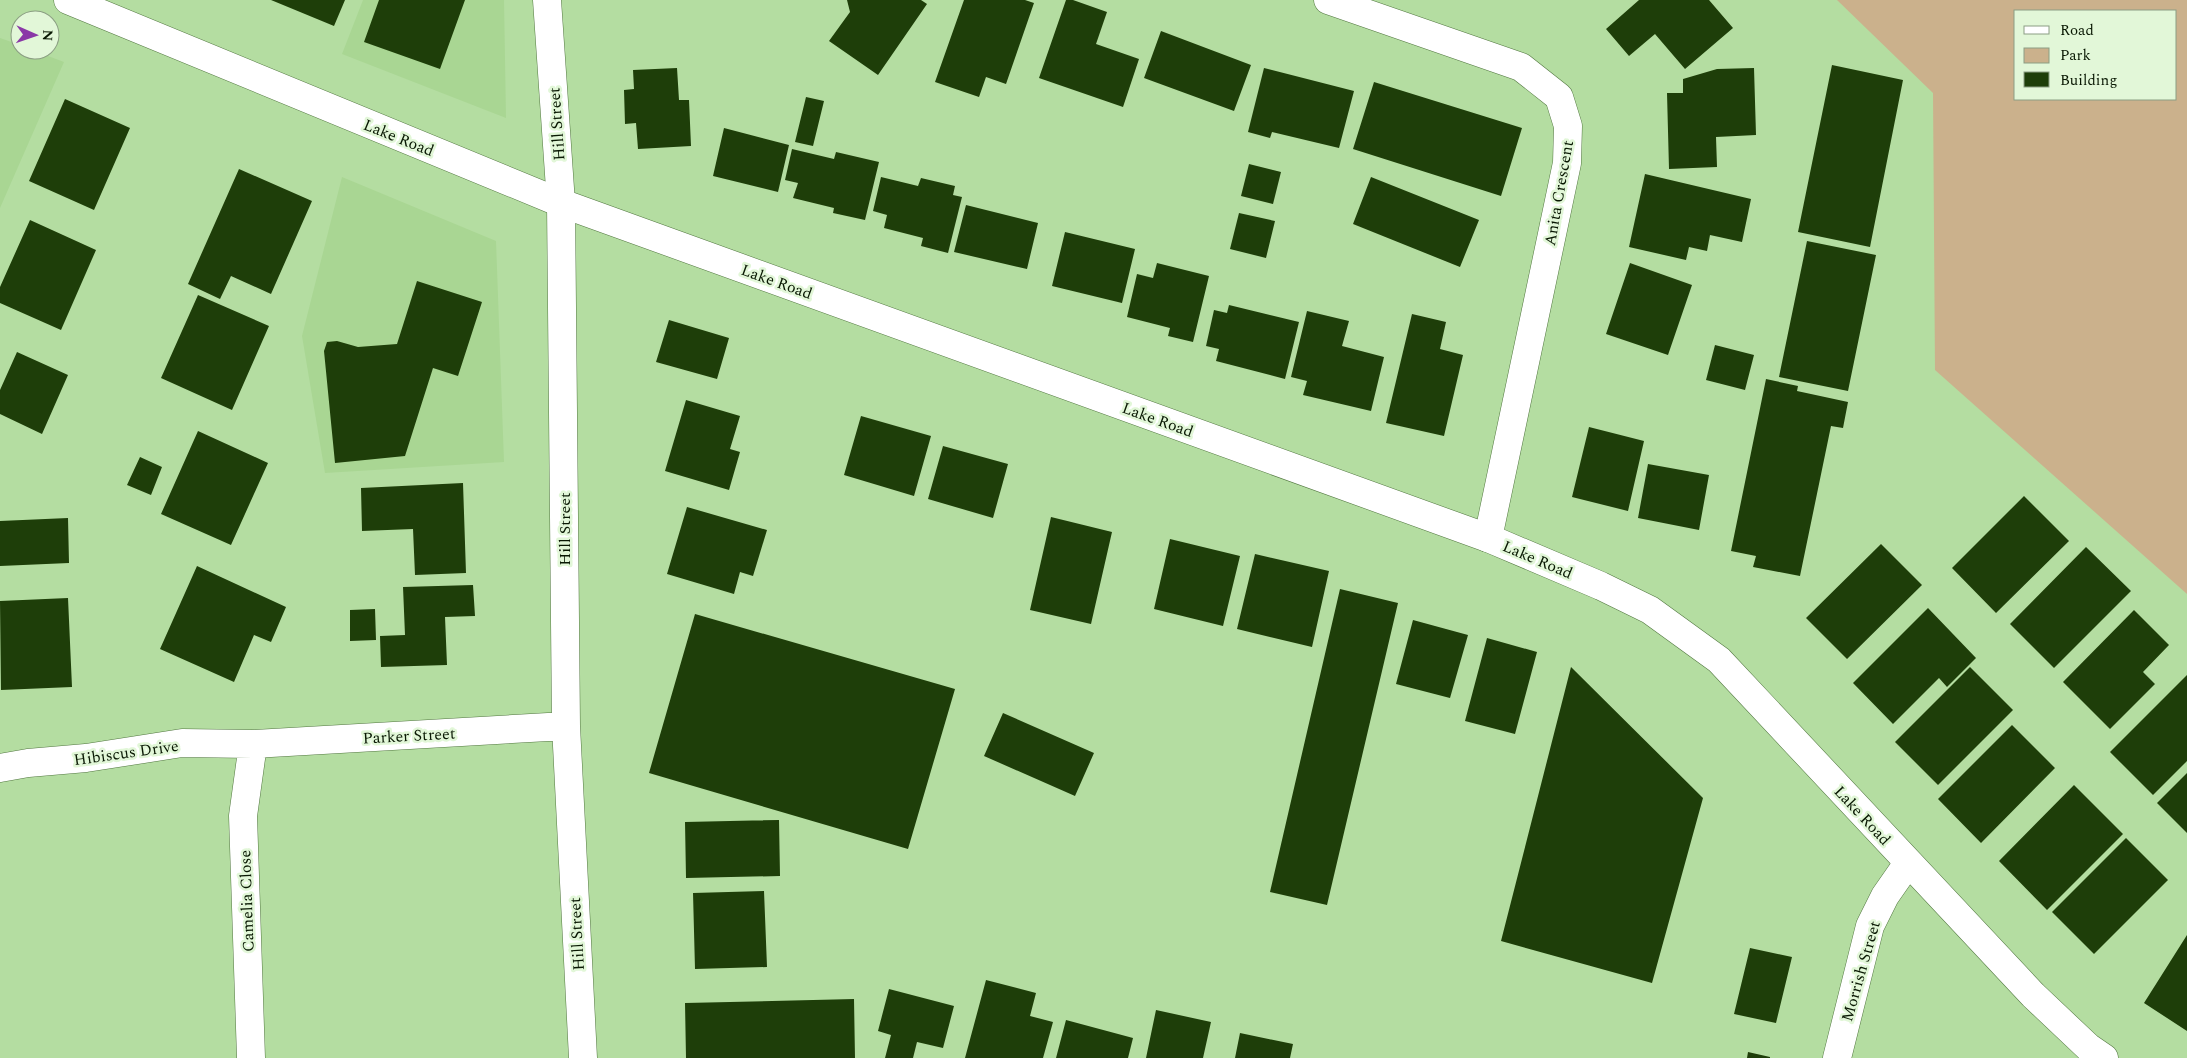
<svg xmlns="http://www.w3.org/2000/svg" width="2187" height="1058" viewBox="0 0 2187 1058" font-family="Spectral,serif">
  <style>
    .built { fill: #a9d693 }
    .green { fill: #cbb18c; fill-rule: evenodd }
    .building { fill: #1e3e09 }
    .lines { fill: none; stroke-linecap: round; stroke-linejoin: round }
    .minor-casing { stroke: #527740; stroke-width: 29 }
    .major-casing { stroke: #527740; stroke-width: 29 }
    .minor { stroke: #fff; stroke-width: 28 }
    .major { stroke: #fff; stroke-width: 28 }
    .labels { text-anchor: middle; stroke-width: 5; stroke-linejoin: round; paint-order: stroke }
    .street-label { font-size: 16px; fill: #091803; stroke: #e2f7d8 }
  </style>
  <rect width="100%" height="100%" fill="#b4dda1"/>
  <!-- built -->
  <path class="built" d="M363,0H504L506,118L342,54Z
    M0,38L20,45V50H32L64,62L0,208Z
    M342,177L496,241L504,462L325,473L302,336Z"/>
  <!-- green -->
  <path class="green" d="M1837,0H2187V594L1935,370L1933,93ZM2176,11V99H2016V11Z"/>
  <!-- building -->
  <path class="building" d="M271,0H345L334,26Z
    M379,0H465L440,69L364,42Z
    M847,0H921L927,4L878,75L829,41L850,12Z
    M964,0H1025L1034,3L1006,84L986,77L979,97L935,82Z
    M1066,0H1073L1107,12L1096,44L1139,59L1123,107L1039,78Z
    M1639,0H1709L1733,28L1685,69L1655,34L1629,56L1606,29Z
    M1161,31L1251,65L1234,111L1144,78Z
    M1832,65L1903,80L1870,247L1798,232Z
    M677,68L679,100H689L691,146L638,149L636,123L625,124L624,90L634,89L633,70Z
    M1264,68L1354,91L1339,148L1272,132L1270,138L1248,132Z
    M1754,68L1756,135L1716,137L1717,167L1669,169L1667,93H1683V79L1717,69Z
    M1374,82L1522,128L1501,196L1353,149Z
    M806,97L824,101L813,146L795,142Z
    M65,99L130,128L94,210L29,181Z
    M724,128L789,145L778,192L713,176Z
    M792,149L834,159L836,152L879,162L865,220L833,213L834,208L793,198L798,183L785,180Z
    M1249,164L1281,172L1273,204L1241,196Z
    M239,169L312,201L271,294L231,276L220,299L188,284Z
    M1645,174L1751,199L1742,242L1710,235L1707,251L1689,247L1686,260L1629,247Z
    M881,177L918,186L921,178L955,186L953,195L962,197L948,253L921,246L923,238L884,228L887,215L873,211Z
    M1371,177L1479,220L1460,267L1353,224Z
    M966,205L1038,223L1027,269L954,252Z
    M1239,213L1275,221L1266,258L1230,249Z
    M30,220L96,250L61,330L0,303V287Z
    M1065,232L1135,249L1122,303L1052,286Z
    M1807,241L1876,255L1848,391L1779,377Z
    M1157,263L1209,276L1193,342L1168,336L1170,328L1127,317L1137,274L1153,278Z
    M1630,263L1692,285L1668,355L1606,334Z
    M417,281L482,302L458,376L433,368L405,456L335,463L324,351L327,342L337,341L358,347L397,344Z
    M198,295L269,326L232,410L161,378Z
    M1229,305L1299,322L1285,379L1216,361L1219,349L1206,346L1214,310L1227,313Z
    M1307,311L1349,321L1342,346L1384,357L1371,411L1303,395L1307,381L1291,377Z
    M1412,314L1446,322L1440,349L1463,355L1444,436L1386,423Z
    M669,320L729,338L717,379L656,362Z
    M1715,345L1754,355L1745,390L1706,380Z
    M17,352L68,375L42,434L0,414V390Z
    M1766,379L1798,386L1797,391L1848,402L1843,428L1831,426L1800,576L1753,567L1756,556L1731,551Z
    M686,400L740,416L730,449L740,452L729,490L665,471Z
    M861,416L931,436L914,496L844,475Z
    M1589,427L1644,441L1628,511L1572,497Z
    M198,431L268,463L231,545L161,514Z
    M943,446L1008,464L993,518L928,499Z
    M140,457L162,467L151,495L127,485Z
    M1648,464L1709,475L1699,530L1638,518Z
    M463,483L466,573L415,575L413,529L362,531L361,488Z
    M2024,496L2069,541L1996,613L1952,568Z
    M687,507L767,530L753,576L740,572L734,594L667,574Z
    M1051,517L1112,532L1091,624L1030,610Z
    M68,518L69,563L0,566V521Z
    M1170,539L1240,556L1223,626L1154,609Z
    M1881,544L1922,585L1847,659L1806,618Z
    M2086,547L2131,591L2054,668L2010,624Z
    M1255,554L1329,571L1312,647L1237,629Z
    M197,566L286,607L271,642L254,635L234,682L160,649Z
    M473,585L475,616L445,617L447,665L381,667L380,636L405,635L403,587Z
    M1340,589L1398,603L1327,905L1270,892Z
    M68,598L72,687L1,690L0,601Z
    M1928,608L1976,658L1947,687L1939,678L1893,724L1853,683Z
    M375,609L376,640L350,641V610Z
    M2134,610L2169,645L2143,672L2155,684L2110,729L2063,682Z
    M695,614L955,689L908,849L649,773Z
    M1413,620L1468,635L1450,698L1396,684Z
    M1487,638L1537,652L1515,734L1465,721Z
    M1571,667L1703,798L1652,983L1501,941Z
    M1970,667L2013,710L1938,785L1895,742Z
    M2187,675V761L2153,795L2110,752Z
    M1003,713L1094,753L1075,796L984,756Z
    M2012,725L2055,768L1981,843L1938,799Z
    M2187,773V833L2157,803Z
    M2074,785L2123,834L2047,910L1999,861Z
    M779,820L780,876L686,878L685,822Z
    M2126,838L2168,880L2094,954L2052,912Z
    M764,891L767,967L695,969L693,893Z
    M2187,935V1031L2144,1003Z
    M1750,948L1792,957L1776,1023L1734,1014Z
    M986,980L1036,993L1030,1016L1053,1022L1043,1058H965Z
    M889,989L954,1006L943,1048L917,1042L913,1058H885L891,1035L878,1031Z
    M854,999L855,1058H686L685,1003Z
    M1156,1010L1211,1022L1203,1058H1146Z
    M1066,1020L1133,1038L1128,1058H1056Z
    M1240,1033L1293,1044L1290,1058H1235Z
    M1748,1052L1770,1057V1058H1747Z"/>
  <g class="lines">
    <!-- minor casing -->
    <g class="minor-casing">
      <path id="minor" d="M547,0L561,203L566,726L583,1058
        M1328,0L1521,67L1559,97L1568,126L1567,163L1488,538
        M0,768L28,763L86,758L182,743L253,744L566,726
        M251,1058L243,816L253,744
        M1837,1058L1870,926L1885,896L1908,863"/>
    </g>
    <!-- major casing -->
    <g class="major-casing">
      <path id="major" d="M68,0L561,203L1488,538L1601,586L1650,610L1719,660L2033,995L2088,1047L2104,1058"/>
    </g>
    <!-- minor -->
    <use href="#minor" class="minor"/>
    <!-- major -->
    <use href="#major" class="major"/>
  </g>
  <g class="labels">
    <!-- street labels -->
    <g class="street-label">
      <text transform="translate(556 124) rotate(-94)" y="6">Hill Street</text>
      <text transform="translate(399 137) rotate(22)" y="6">Lake Road</text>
      <text transform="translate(1558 193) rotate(-80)" y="6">Anita Crescent</text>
      <text transform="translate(777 281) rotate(20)" y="6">Lake Road</text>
      <text transform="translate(1158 419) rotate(20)" y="6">Lake Road</text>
      <text transform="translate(564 529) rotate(-90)" y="6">Hill Street</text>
      <text transform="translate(1538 559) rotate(23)" y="6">Lake Road</text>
      <text transform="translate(409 735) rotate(-3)" y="6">Parker Street</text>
      <text transform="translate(126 752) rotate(-8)" y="6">Hibiscus Drive</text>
      <text transform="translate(1863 815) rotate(47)" y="6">Lake Road</text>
      <text transform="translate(246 901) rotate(-92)" y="6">Camelia Close</text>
      <text transform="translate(576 934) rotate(-93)" y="6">Hill Street</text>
      <text transform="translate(1860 971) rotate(-74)" y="6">Morrish Street</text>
    </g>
  </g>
  <!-- legend -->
  <rect x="2014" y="10" width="162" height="90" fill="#e2f7d8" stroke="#8b9e83"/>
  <rect x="2024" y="26" width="25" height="8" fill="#ffffff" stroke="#8b9e83"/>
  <text x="2060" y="35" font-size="15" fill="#091803">Road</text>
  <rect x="2024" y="48" width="25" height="15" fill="#cbb18c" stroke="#8b9e83"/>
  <text x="2060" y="60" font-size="15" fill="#091803">Park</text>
  <rect x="2024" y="72" width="25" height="15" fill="#1e3e09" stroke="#8b9e83"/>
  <text x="2060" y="85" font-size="15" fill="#091803">Building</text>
  <!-- north arrow -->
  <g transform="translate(35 35) rotate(92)"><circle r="24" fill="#e2f7d8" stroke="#8b9e83"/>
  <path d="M0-4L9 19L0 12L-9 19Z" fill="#8a38a7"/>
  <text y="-8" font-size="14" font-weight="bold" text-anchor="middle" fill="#091803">N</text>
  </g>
</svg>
